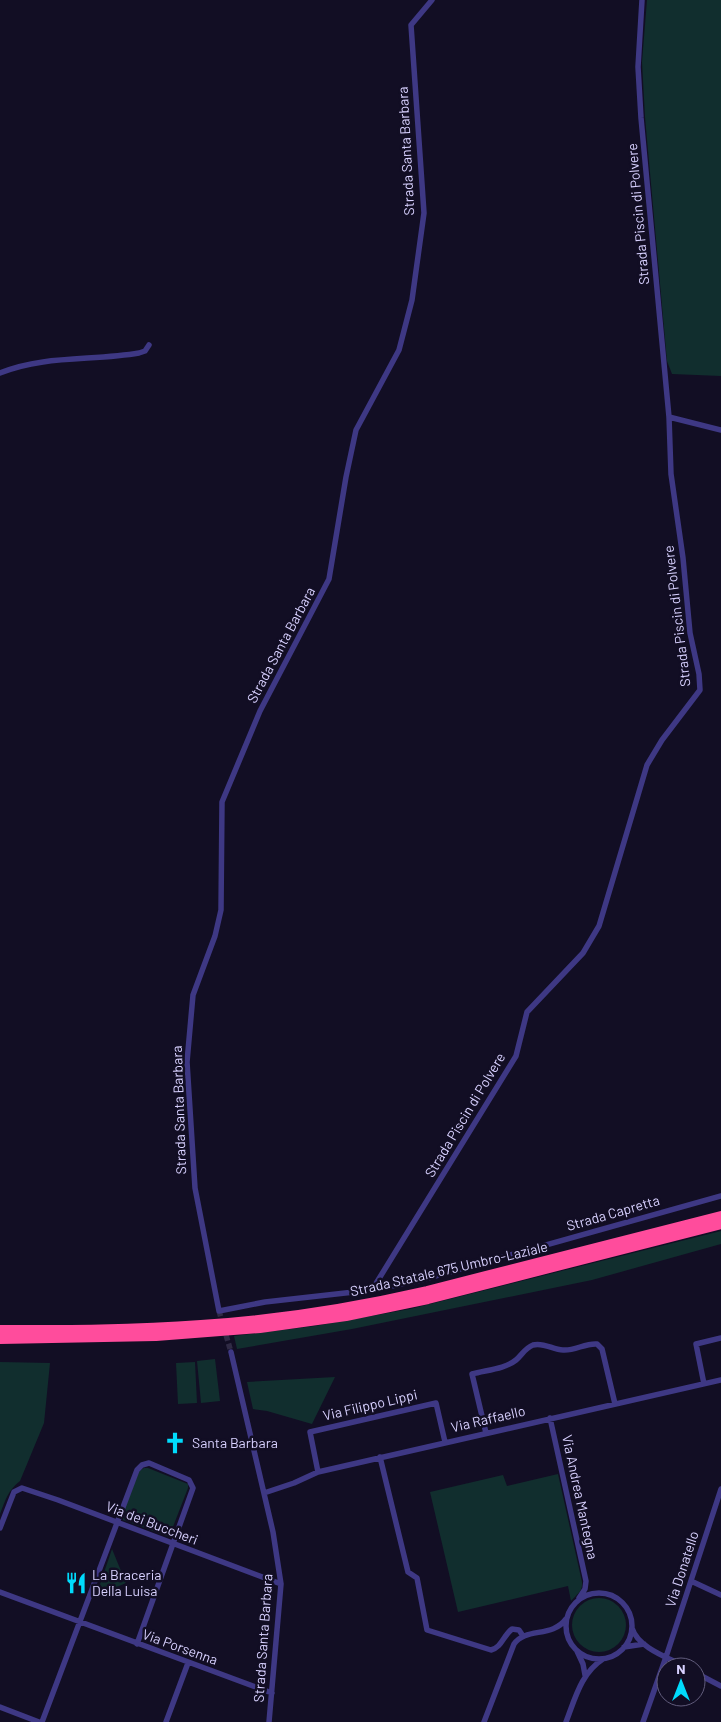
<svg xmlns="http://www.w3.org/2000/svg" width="721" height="1722" viewBox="0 0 721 1722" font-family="Barlow,sans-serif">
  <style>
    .green { fill: #112e2e }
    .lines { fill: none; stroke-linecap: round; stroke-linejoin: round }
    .street-tunnel { stroke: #302b45; stroke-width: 5.5; stroke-dasharray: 5.5 3; stroke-linecap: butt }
    .street { stroke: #3e3884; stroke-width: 5.5 }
    .highway { stroke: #ff4c9c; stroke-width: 10 }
    .labels { text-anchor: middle; stroke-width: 5; stroke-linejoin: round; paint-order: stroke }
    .street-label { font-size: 14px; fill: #d8d1ff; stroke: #120e24 }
    .poi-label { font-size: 14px; fill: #d8d1ff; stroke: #120e24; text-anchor: start }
  </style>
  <rect width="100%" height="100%" fill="#120e24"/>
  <!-- green -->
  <path class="green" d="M647,0H721V376L672,374L667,361L645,117L642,62Z
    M721,1231V1244L592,1280L352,1329L237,1349L234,1336L315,1326L410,1309Z
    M215,1359L220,1401L201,1403L197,1361Z
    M0,1362L50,1363L44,1423L20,1481C8,1490 5,1501 0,1514Z
    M195,1362L197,1403L178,1404L176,1363Z
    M335,1377L312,1424L267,1411L253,1409L247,1382Z
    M144,1468H148L188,1484V1488L169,1537L123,1520L122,1516L139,1471Z
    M558,1474L582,1582C583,1592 577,1594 571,1601L568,1586L458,1612L430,1492L503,1475L507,1486Z
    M112,1549L126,1583L96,1596Z
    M572 1625a27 27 0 1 1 54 0a27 27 0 1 1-54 0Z"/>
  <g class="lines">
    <!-- street-tunnel -->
    <path class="street-tunnel" d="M219,1311L231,1352"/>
    <!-- street -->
    <path class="street" d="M432,0L411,25L424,213L412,300L399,350L356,430L346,477L329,579L260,711L222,802L221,910L215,936L193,995L187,1062L195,1188L219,1311L265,1302L372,1290L421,1280L721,1196
      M0,373C44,355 93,361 139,353L145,351L149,345
      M669,417L721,430
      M372,1290L516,1056L527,1012L583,953L599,926L647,765L662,740L700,690L699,674L690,633L683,558L671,474L669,417L641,118L638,67L642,0
      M231,1352L273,1532L281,1584L269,1722
      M704,1384L696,1344L721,1338
      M550,1418L586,1581L585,1589L579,1598
      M486,1433L472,1374C486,1370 505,1369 516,1360C522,1355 525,1348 533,1345C544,1342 553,1350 563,1350C575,1351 585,1343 597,1344L602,1349L615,1404
      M380,1457L408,1572L417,1578L427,1630L491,1650C502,1647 503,1636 512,1629L519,1630L523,1636
      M318,1472L310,1432L436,1403L445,1442
      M264,1493L294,1483L318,1472L721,1380
      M0,1528L14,1492L22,1488L58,1500L281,1584
      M691,1581L721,1595
      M0,1592L272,1693
      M566 1626a33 33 0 1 1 66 0a33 33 0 1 1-66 0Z
      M632,1628C638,1648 669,1658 686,1667
      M624,1647L644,1644
      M577,1651L583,1664L585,1675
      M696,1673L721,1686
      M0,1707L39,1722
      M42,1722L137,1470L142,1465L149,1463L189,1480L193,1488L137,1644
      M166,1722L188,1663
      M484,1722L514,1644C526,1627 552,1638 566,1619
      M566,1722C575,1699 581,1673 603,1659
      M643,1722L666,1657L721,1489"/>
    <!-- highway -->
    <path class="highway" d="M0,1330C67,1330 134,1330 201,1325C277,1320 353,1308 427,1291L721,1216
      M0,1339L156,1336L260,1328L346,1316L428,1299L721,1224"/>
  </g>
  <!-- icons -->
  <defs>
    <g id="church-bare" transform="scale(1.725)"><path d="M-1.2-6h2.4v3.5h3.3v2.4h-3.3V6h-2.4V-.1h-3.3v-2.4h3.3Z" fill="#00dbfc" stroke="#120e24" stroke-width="2.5" paint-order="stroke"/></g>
    <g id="restaurant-bare" transform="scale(1.725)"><path d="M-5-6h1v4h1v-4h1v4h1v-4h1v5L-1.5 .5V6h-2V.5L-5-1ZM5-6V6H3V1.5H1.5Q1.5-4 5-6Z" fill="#00dbfc" stroke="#120e24" stroke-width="2.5" paint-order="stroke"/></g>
  </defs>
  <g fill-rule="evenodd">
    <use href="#church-bare" x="175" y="1443"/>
    <use href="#restaurant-bare" x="76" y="1583"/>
  </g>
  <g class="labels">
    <!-- street labels -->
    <g class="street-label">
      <text transform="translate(406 151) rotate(-93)" y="5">Strada Santa Barbara</text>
      <text transform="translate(638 214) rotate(-95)" y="5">Strada Piscin di Polvere</text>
      <text transform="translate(677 616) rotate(-97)" y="5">Strada Piscin di Polvere</text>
      <text transform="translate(281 645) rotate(-62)" y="5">Strada Santa Barbara</text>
      <text transform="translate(179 1110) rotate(-92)" y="5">Strada Santa Barbara</text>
      <text transform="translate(465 1115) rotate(-59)" y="5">Strada Piscin di Polvere</text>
      <text transform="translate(613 1213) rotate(-16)" y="5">Strada Capretta</text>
      <text transform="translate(449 1269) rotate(-13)" y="5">Strada Statale 675 Umbro-Laziale</text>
      <text transform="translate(370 1405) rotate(-13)" y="5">Via Filippo Lippi</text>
      <text transform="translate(488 1419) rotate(-13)" y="5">Via Raffaello</text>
      <text transform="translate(580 1497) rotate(78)" y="5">Via Andrea Mantegna</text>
      <text transform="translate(152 1523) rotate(21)" y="5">Via dei Buccheri</text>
      <text transform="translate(682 1569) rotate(-72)" y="5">Via Donatello</text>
      <text transform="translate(263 1638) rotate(-86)" y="5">Strada Santa Barbara</text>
      <text transform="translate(180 1647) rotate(20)" y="5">Via Porsenna</text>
    </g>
    <!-- poi labels -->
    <g class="poi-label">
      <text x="192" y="1448">Santa Barbara</text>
      <text x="92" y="1580">La Braceria<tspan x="92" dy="16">Della Luisa</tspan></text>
    </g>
  </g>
  <!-- north arrow -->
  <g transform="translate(681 1682)"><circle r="24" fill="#120e24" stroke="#615c7c"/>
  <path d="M0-4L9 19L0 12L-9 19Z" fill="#00dbfc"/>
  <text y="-8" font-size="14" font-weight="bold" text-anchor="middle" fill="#d8d1ff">N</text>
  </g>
</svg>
